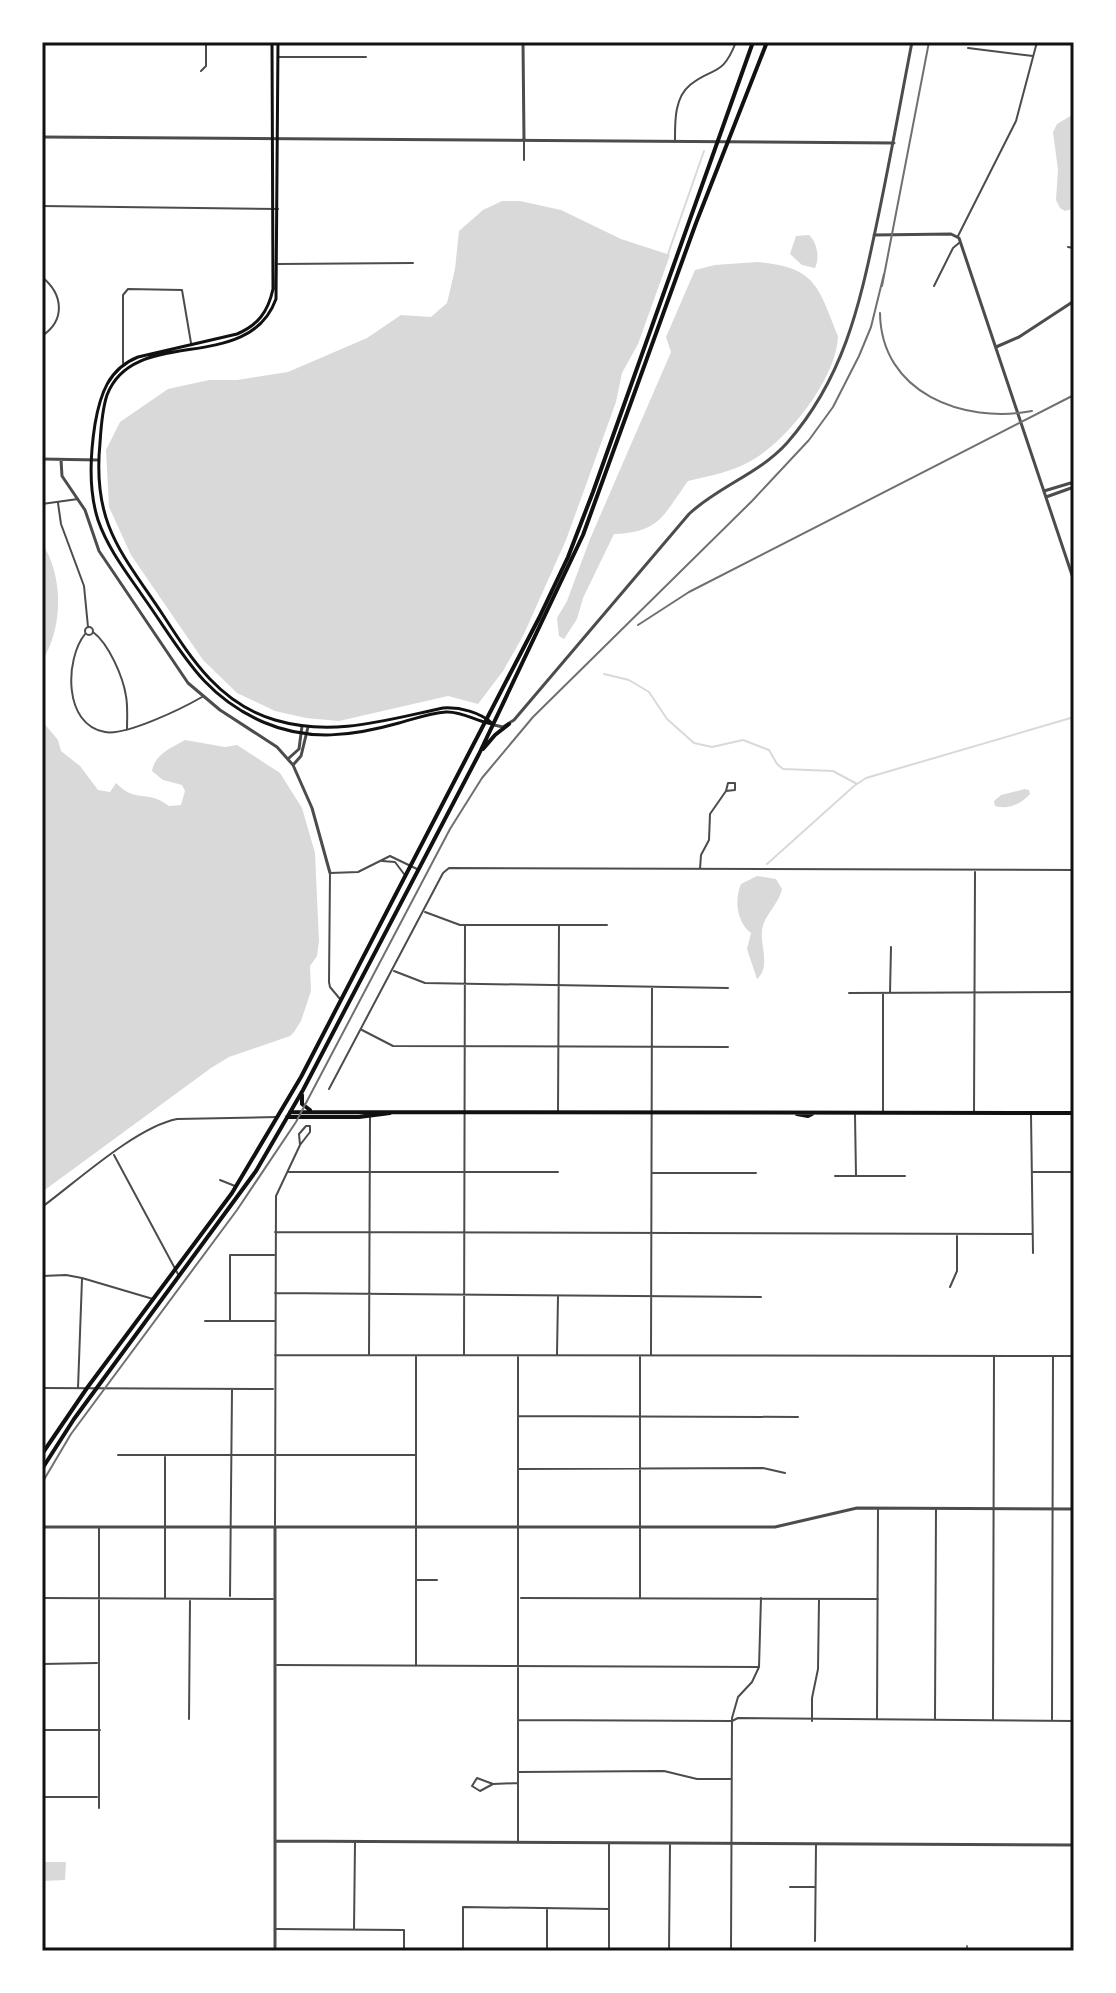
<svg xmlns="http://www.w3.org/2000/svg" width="1116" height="1993" viewBox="0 0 1116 1993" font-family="'Fira Sans Condensed',sans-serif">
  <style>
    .water { fill: #d9d9d9 }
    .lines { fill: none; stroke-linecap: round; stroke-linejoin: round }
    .stream { stroke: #d9d9d9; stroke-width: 2 }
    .minor { stroke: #4c4c4c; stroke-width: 2 }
    .tertiary { stroke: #4c4c4c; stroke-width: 3 }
    .secondary { stroke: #111; stroke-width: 3 }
    .primary { stroke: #111; stroke-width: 4 }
    .rail { stroke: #707070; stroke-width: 2 }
    .neatline { fill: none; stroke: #111; stroke-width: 3 }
  </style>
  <rect width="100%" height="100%" fill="#fff"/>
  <!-- water -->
  <path class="water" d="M1074,114V208L1065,211L1060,208L1056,200L1058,170L1053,132L1057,124Z
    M502,201H520L561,210L621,239L670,255L638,344L622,373L616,402L566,540L523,636L503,671L478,704L448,696L339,721L306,718L275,711L237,693L203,660L131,555L109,507L106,450L120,422L168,389L209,380H237L288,372L367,338L401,315L431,317L447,303L455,269L459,231L483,210Z
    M809,235C817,242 820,258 815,268L802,265L790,254L796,236Z
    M757,262C816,267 818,286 838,336C837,379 784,445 747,463C728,473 708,476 688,481C662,517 660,532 614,534L583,598L577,619L564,639L559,636L557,618L567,601L590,539L671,352L666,337L695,270L715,265Z
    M42,543C64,577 63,628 42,661Z
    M42,721L58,740L61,751L80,766L98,790L110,792L116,783C136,804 147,789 169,806L181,805L185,791L182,785L163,780L152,771C155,754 171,748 185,740L225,747L237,745L280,773L302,808L315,853L319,941L317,956L310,966L311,991L301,1021L294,1032L290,1036L229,1057L211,1068L42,1192Z
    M1025,789L1029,790L1030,794C1021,804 1008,810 995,806L994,801L1001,795Z
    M757,876L776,879L782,889C779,904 764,915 762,930C760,945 771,967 757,979L747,949L751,933C737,922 734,901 741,884Z
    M42,1862H66L65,1880L42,1881Z"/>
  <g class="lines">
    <!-- stream -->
    <path class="stream" d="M668,254L704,151
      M604,674L629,680L649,692L667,719L694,743L712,747L743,740L769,750L777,764L783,769L833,771L857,784
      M767,864L854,786L866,778L1074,717"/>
    <!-- minor -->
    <path class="minor" d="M968,48L1033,56
      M279,57H366
      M201,71L206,66V42
      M675,141C675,123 674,98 690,85C713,66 722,78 736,42
      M524,142V160
      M42,206L278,209
      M958,236L1016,121L1037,42
      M1068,247L1074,248
      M278,264L413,263
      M42,277C63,294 66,320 42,336
      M934,286L953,248L959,243
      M123,363V295L128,289L182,290L191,343
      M58,503L61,524L84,586L88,627
      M42,504L78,499
      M85 631a4 4 0 1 1 8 0a4 4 0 1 1-8 0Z
      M93,632C109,644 123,677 126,696C128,707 127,719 127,730
      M85,634C65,659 63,725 105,732C126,736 183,708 202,697
      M382,861L395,862L404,874
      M700,869L701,855L709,840L710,814L726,791L728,783H735V790L726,791
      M425,912L460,925H607
      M394,971L425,983L728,988
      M849,993L1074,992
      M890,993L891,947
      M340,999L330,987L329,982L330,873L358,872L390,856L417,869
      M362,1030L393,1046L728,1047
      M329,1089L443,873L449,868L1074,870
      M558,1112L559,925
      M883,1112V994
      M974,1113L975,872
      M855,1115L856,1176
      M1031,1115L1033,1253
      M114,1155L179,1276
      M289,1172H558
      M1033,1172H1074
      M653,1173H756
      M835,1176H905
      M220,1180L235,1186
      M42,1207C76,1182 136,1127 177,1119L277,1117
      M275,1232L1033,1234
      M42,1276L66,1275L82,1278L153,1299
      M950,1287L957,1271V1236
      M275,1293L761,1297
      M205,1321H275
      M230,1321V1255H274
      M557,1354L558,1296
      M651,1354L652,987
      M275,1355L1074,1356
      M369,1355L370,1117
      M464,1355L465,925
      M518,1356V1842
      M42,1388L273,1389
      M78,1388L82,1279
      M519,1416L798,1417
      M118,1455H416
      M165,1457V1598
      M519,1469L763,1468L785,1473
      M275,1525L276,1196L300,1145L310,1132V1126H306L299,1134L300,1145
      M99,1528V1808
      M417,1580H437
      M230,1596L232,1390
      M42,1598L273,1599
      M521,1598L878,1599
      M640,1598V1357
      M42,1664L97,1663
      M277,1665L759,1667
      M416,1666V1357
      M189,1719L190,1601
      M877,1719L878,1509
      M935,1719L936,1509
      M993,1719L994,1357
      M1052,1719L1053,1357
      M518,1720L732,1721L738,1718L1074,1721
      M812,1721V1698L818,1669L819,1600
      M42,1730H100
      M519,1772L664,1771L697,1779H731
      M493,1784L480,1791L472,1786L477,1778L493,1784L518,1783
      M42,1797H97
      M609,1844V1951
      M790,1887H814
      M547,1908V1951
      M275,1929L404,1930V1951
      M354,1929L355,1843
      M815,1941L816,1845
      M463,1951V1907L609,1909
      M669,1951L670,1845
      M731,1951L732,1718L738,1697L752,1682L759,1667L761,1598"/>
    <!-- tertiary -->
    <path class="tertiary" d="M523,42L524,141
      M42,137L894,143
      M874,235L951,234L959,238L1074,581
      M996,347L1019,337L1074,301
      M42,459L98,460
      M61,460L62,476L85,510L99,551L188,683L220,710L277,747L293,765L312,808L330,873
      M1044,491L1074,482
      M1046,497L1074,487
      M494,725L503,727L514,720L689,514C719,486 759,474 787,443C843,379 859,308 876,227C889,166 900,104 912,42
      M289,758L299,749L302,726
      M293,765L301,756L308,727
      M42,1527H775L857,1508L1074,1509
      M276,1841L1074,1845
      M275,1951V1527"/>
    <!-- secondary -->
    <path class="secondary" d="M272,42L273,289C268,312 258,325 237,334L138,357C108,369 100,395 95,424C90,456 88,489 98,520C108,549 127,573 144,598C181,650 201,695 263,722C309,742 353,736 399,723C414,719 430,713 446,712C463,711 476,722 493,724
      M278,42L276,299C248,376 134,324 107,395C102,410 101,427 100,443C92,524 122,553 163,615C192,660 220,704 275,720C333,737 386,720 443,708C460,707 480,712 493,724"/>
    <!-- primary -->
    <path class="primary" d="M483,749L495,735L509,724
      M302,1095V1104L310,1110
      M290,1112L1074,1113
      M797,1114L808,1116L812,1114
      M287,1117H359L390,1113
      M42,1454L87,1388L232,1193L301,1077L539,618L568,557L593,492L753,42
      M42,1469L74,1419L256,1171L303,1090L479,754L583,535L696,223L767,42"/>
    <!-- rail -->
    <path class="rail" d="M882,286L929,42
      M880,313C881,393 963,424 1032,411
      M638,625L689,592L1074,395
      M42,1483L71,1434L237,1210L296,1122L450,829L482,778L533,717L752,501L809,440L833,407L859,356L871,327L884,274
      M967,1951V1946"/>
  </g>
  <!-- border -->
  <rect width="1116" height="1993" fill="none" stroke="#ffffff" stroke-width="88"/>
  <rect x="44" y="44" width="1028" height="1905" class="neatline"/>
</svg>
